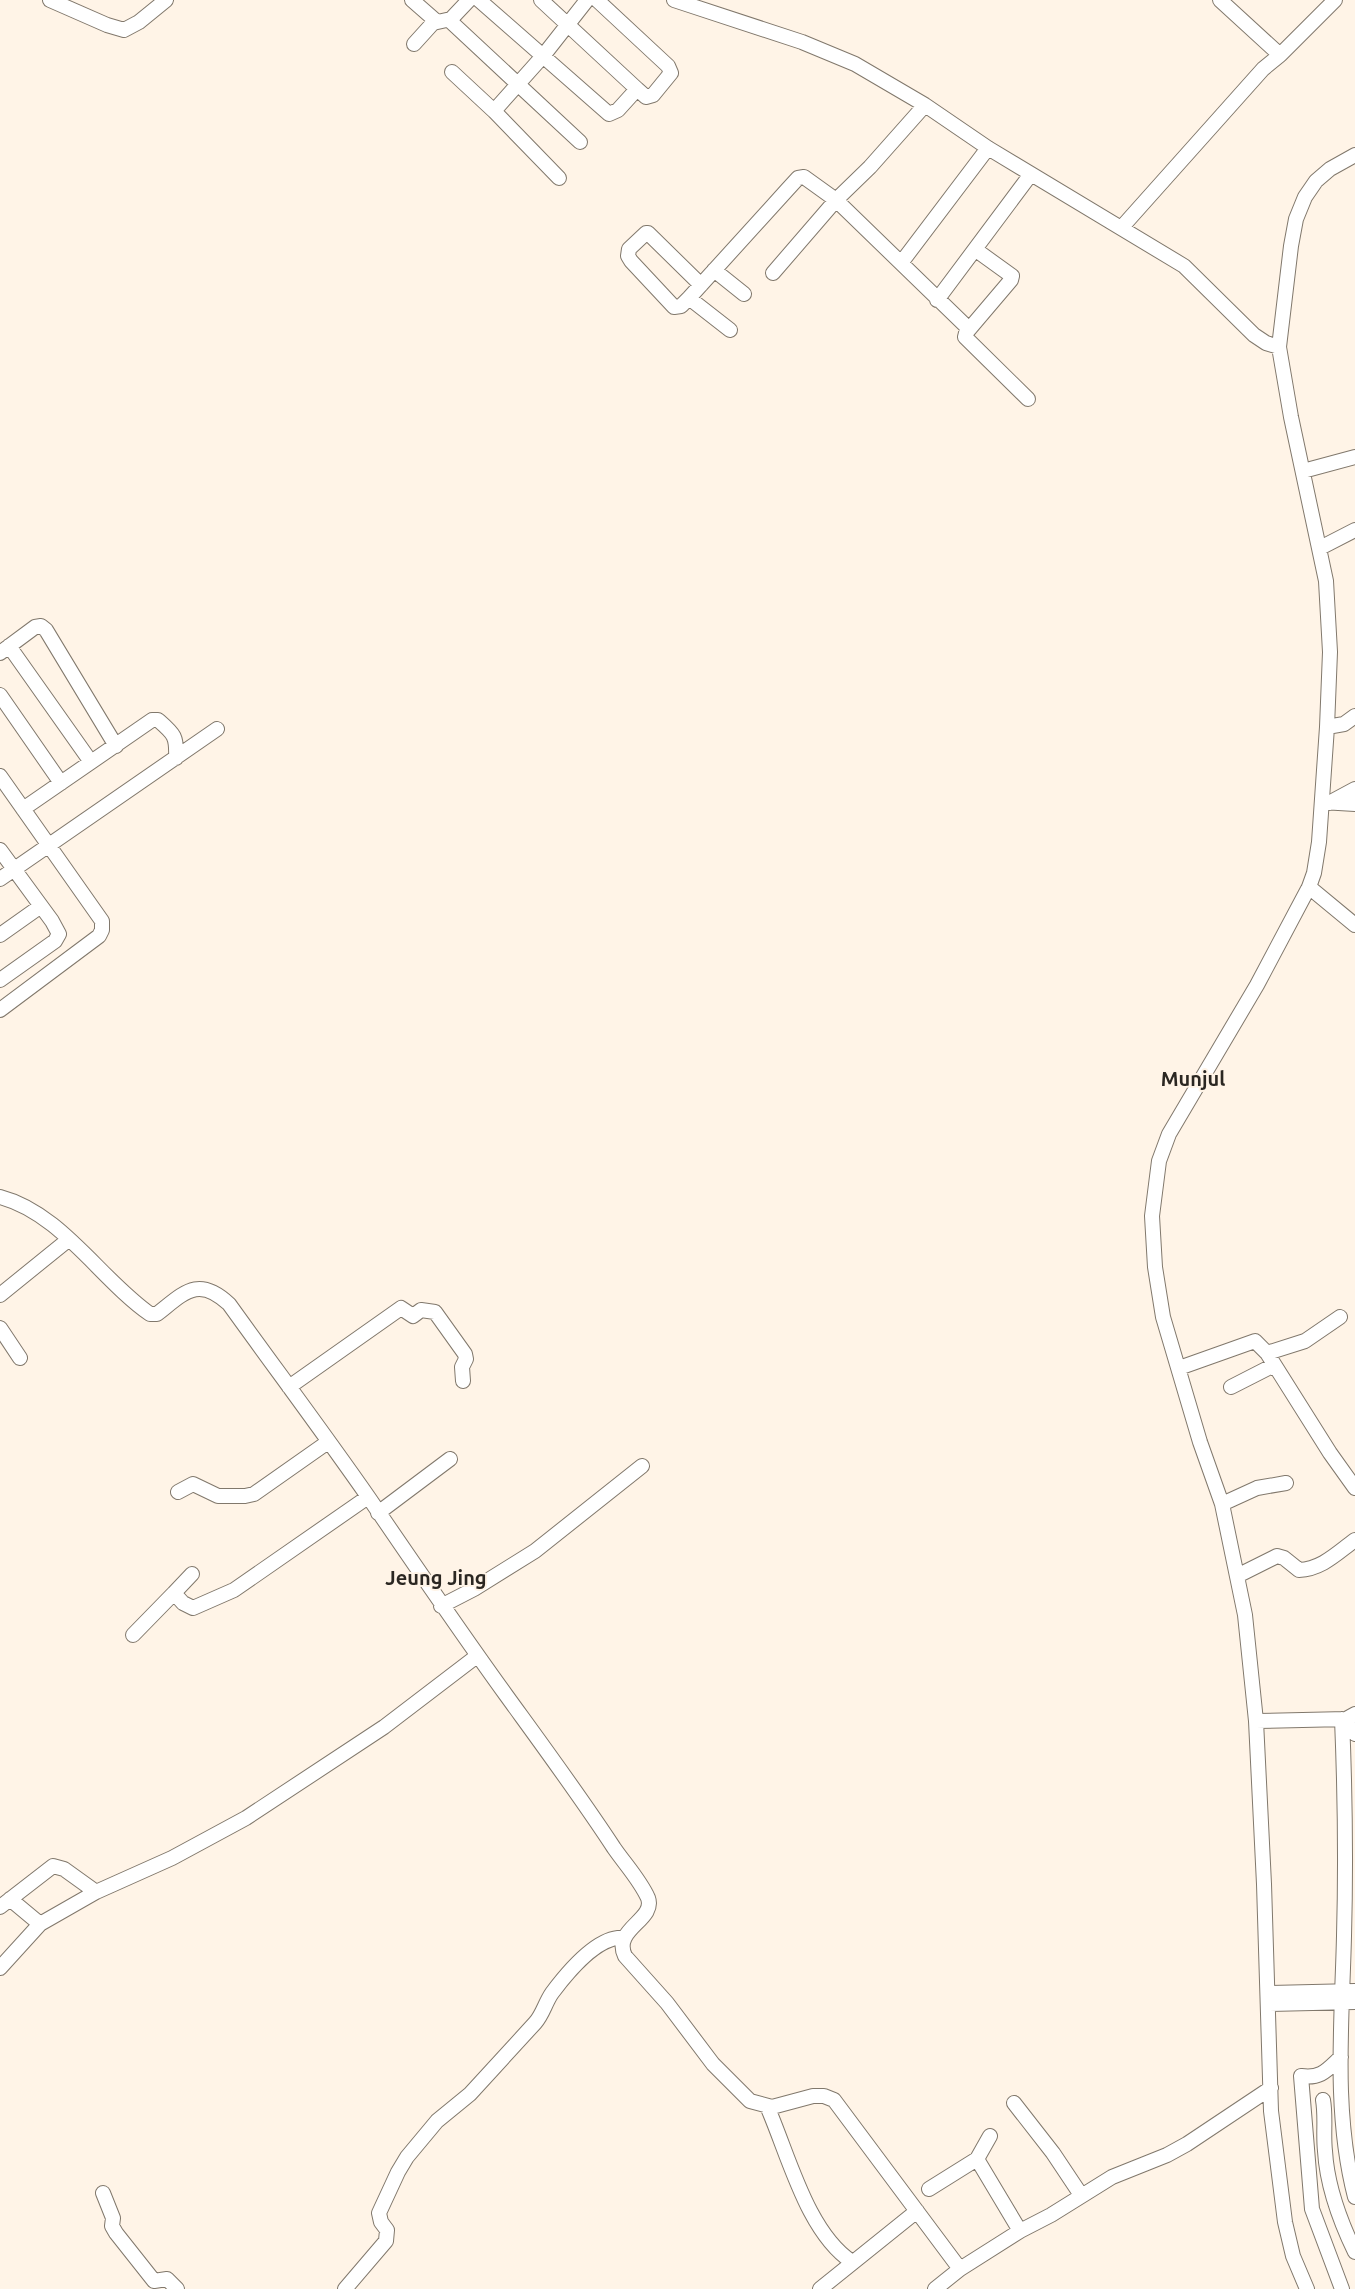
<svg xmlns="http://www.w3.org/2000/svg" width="1355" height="2289" viewBox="0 0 1355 2289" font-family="Ubuntu,sans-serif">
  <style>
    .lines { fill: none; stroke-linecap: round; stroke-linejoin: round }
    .minor-casing { stroke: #81786c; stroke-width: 16 }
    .minor { stroke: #fff; stroke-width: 14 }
    .labels { text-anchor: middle; stroke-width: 4; stroke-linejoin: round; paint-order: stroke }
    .quarter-label { font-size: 20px; font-weight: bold; fill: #2b2722; stroke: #fff4e7 }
  </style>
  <rect width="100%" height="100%" fill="#fff4e7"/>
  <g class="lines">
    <!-- minor casing -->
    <g class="minor-casing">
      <path id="minor" d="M50,0L107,25L124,30L139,22L166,0
        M412,0L436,21
        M479,0L609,114L618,110L637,89L646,97L653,95L671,73L668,66L597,0
        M541,0L637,89
        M674,0L802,42L855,64L925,105L988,148L1184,266L1254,335L1266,343L1279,347
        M449,20L580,142
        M414,44L433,23L451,19L469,0
        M1280,55L1335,0
        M452,72L494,111
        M559,178L494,111L543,56L587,0
        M1122,227L1263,69L1280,55L1220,0
        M976,250L1012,276L1011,280L966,333L965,337L1028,399
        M901,263L988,148
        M714,270L744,294
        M773,273L836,200L870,167L925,105
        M701,285L648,233H646L629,249L628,256L631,261L674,307L681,306L689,298L787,190L798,178L804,177L836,200L969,329
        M689,298L730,330
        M937,300L1031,174
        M1303,471L1355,457
        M1320,548L1355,530
        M9,646L91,762
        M0,653L35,627L41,626L46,630L116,746
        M0,695L61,783
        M1327,727L1344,724L1355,716
        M0,776L102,921V930L99,936L0,1010
        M1322,802L1355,804
        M1329,803L1355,789
        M23,809L152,720H158C174,734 177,736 176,758
        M0,850L52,921L59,934L55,941L0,980
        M0,879L217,729
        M1309,887L1355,925
        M0,935L41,906
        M0,1197C61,1213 100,1279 150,1314H157C184,1293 198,1275 229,1304C275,1368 323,1432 369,1498C414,1564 459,1630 506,1695C543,1746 580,1796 614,1848C625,1864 640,1880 648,1898C656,1920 612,1929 625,1956L667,2003L713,2064L750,2101L772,2107L813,2096H824L834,2100L960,2269
        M0,1295L68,1240
        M0,1328L20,1358
        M1267,1353L1305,1341L1340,1317
        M1179,1368L1255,1341L1267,1353L1330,1453L1355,1488
        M289,1387L401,1308L413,1316L421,1310L435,1312L465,1354L466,1359L462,1367L463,1381
        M1231,1387L1274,1365
        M178,1492L193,1484L218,1496H245L254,1494L328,1442
        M1222,1504L1257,1488L1286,1483
        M378,1513L450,1459
        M1237,1576L1277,1556L1284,1558L1299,1570C1322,1569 1337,1553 1355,1540
        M174,1593L192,1574
        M441,1606L474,1589L535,1551L642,1466
        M133,1635L174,1593L183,1603L193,1608L234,1590L368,1497
        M1342,1719C1345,1792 1346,1864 1344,1936C1342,2022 1333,2112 1355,2197
        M1346,1719L1355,1734
        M1256,1721L1346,1719L1355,1714
        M10,1899L40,1924
        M0,1907L53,1866L64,1869L96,1892
        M0,1968L40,1924L96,1892L172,1858L246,1818L384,1727L477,1656
        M1268,1993L1355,1991
        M1269,2004L1355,2002
        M1341,2057C1327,2070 1321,2079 1301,2076L1312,2209L1342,2289
        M1323,2100C1326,2117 1323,2134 1325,2151C1327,2186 1340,2221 1355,2252
        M1014,2103L1053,2153L1081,2195
        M767,2106C789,2156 807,2232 852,2262
        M977,2159L1020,2231
        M929,2189L977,2159L990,2136
        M103,2193L113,2218L112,2226L116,2233L154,2281L167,2279L177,2289
        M345,2289L386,2241L387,2230L381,2222L379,2213L398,2172L407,2157L437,2121L470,2094L535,2023C543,2014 545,2003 552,1993C567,1973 598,1935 624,1938
        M820,2289L917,2211
        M935,2289L960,2269L1020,2231L1051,2215L1112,2177L1167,2155L1187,2144L1271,2088
        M1307,2289L1293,2256L1285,2222L1271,2111L1264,1884L1256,1721L1245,1615L1222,1504L1200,1442L1163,1317L1155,1267L1152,1216L1159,1161L1169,1134L1257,985L1309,887L1314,873L1319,842L1327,727L1330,652L1326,581L1291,417L1279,347L1291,246L1296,219L1305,197L1316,181L1330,169L1355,155"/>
    </g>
    <!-- minor -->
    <use href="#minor" class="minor"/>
  </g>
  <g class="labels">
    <!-- quarter labels -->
    <g class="quarter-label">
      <text x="1193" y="1086">Munjul</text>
      <text x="436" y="1585">Jeung Jing</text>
    </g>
  </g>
</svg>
